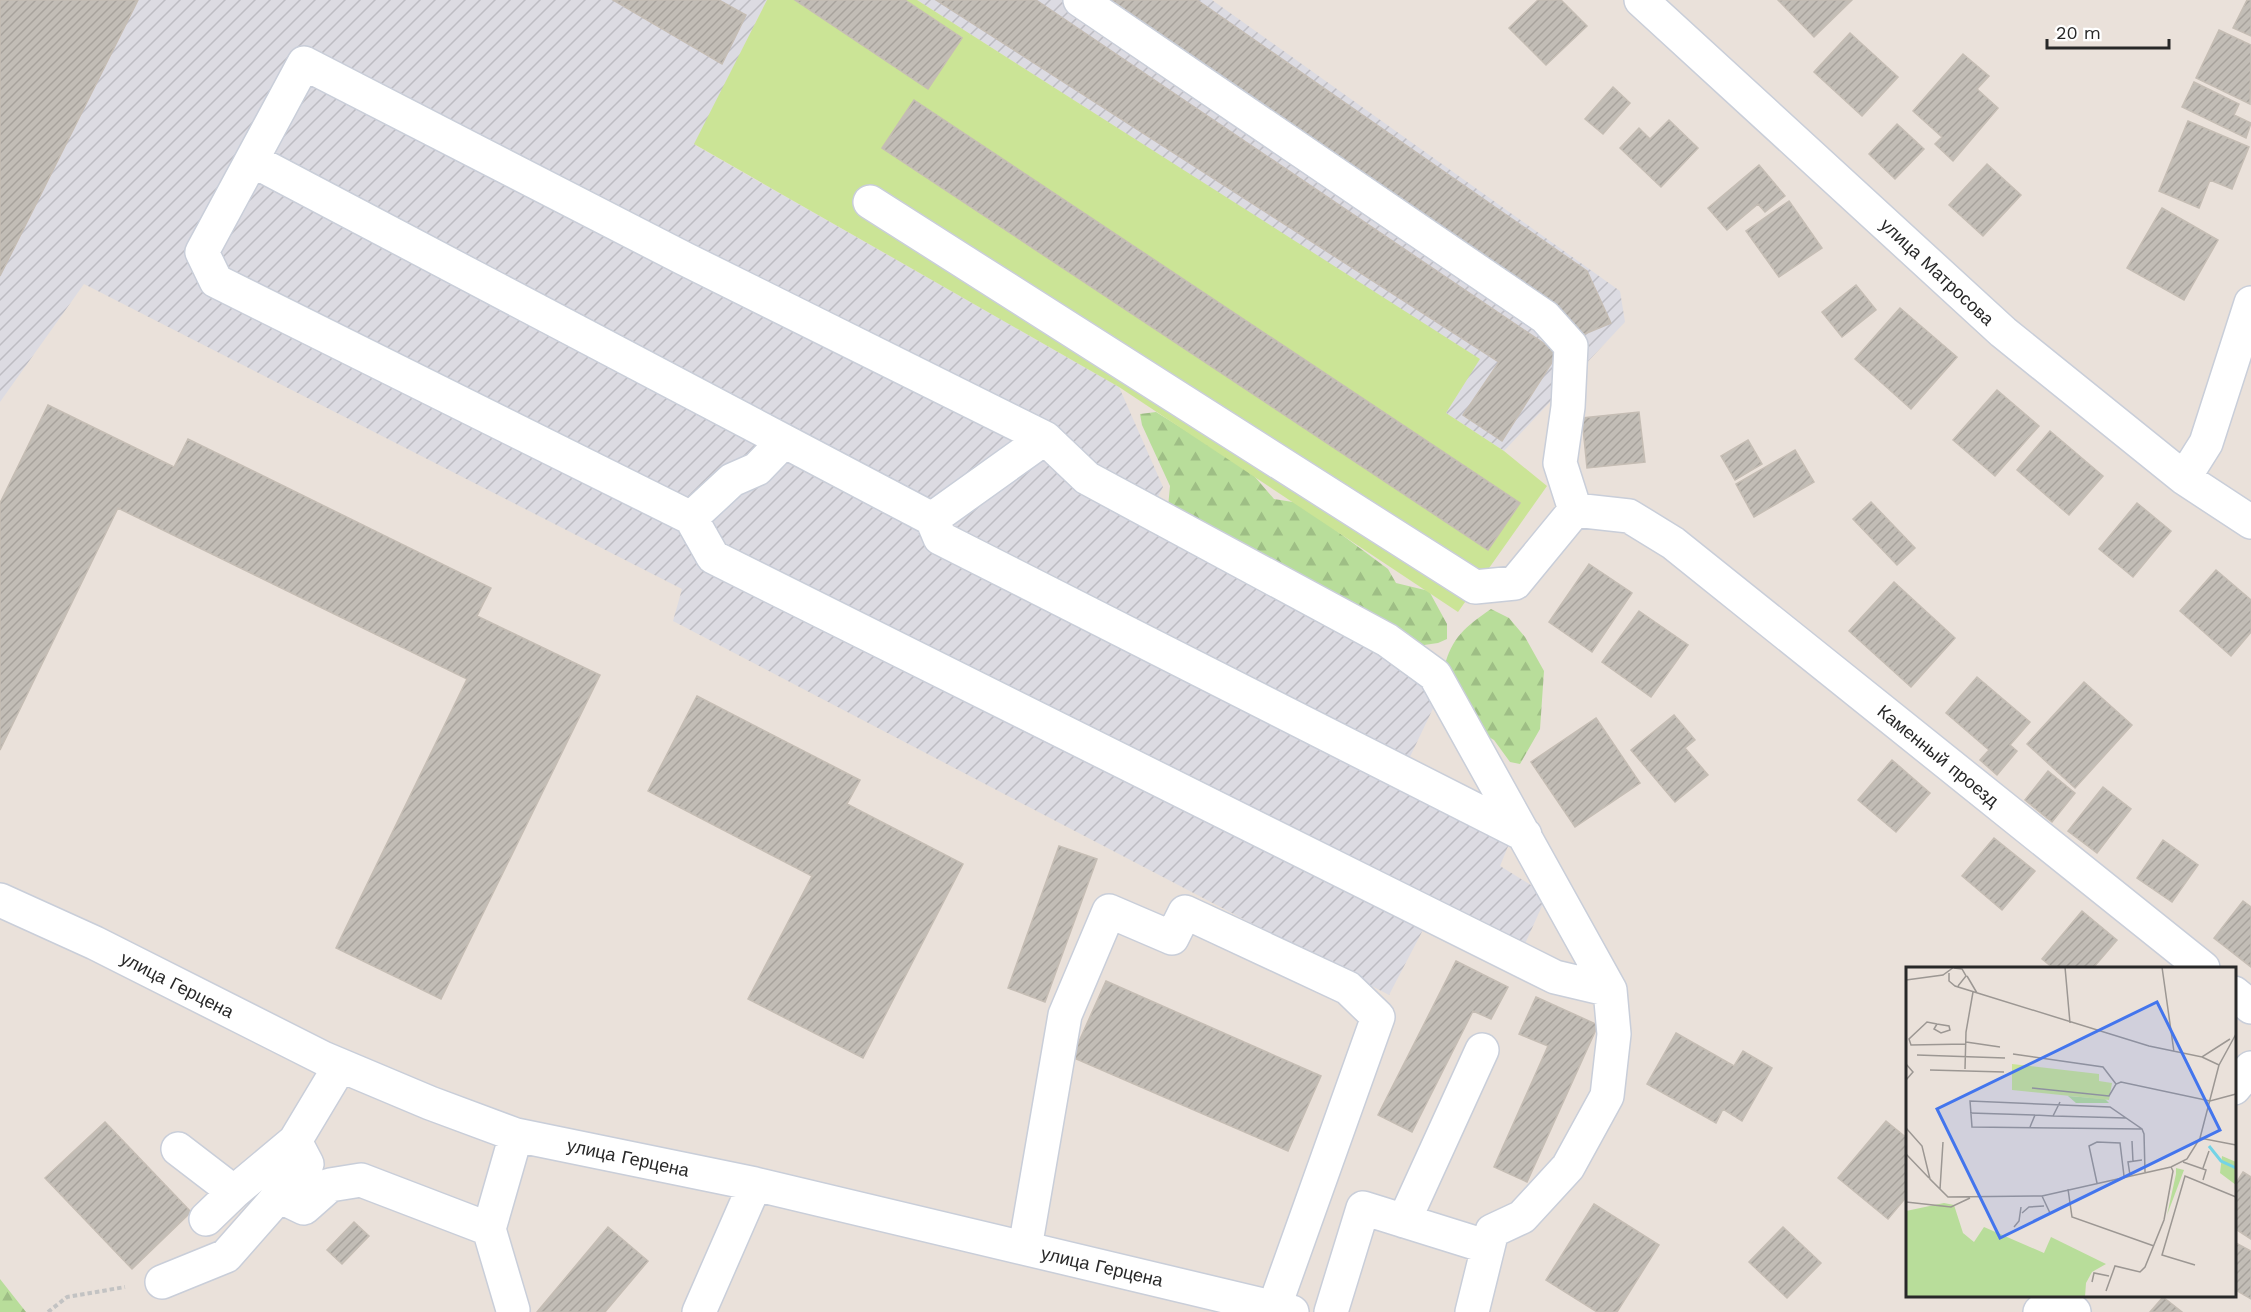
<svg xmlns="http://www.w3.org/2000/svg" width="2251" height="1312" viewBox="0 0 2251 1312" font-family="'Work Sans',sans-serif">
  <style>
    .industrial { fill: url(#industrial-furrows) }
    .forest { fill: url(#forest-firs) }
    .pitch { fill: #cbe496 }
    .building { fill: url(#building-hatch); stroke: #c5bdb4; stroke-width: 1.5 }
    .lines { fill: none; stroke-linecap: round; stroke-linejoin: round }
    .minor-casing { stroke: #c9ced9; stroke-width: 36 }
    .path { stroke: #c3c3c3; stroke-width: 4; stroke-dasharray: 4.5 3; stroke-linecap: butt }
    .minor { stroke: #fff; stroke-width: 33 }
    .labels { text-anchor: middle; stroke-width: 6; stroke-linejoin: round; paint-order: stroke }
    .street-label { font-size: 18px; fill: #282828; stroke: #fff }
    .inset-river { fill: none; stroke: #73d3e6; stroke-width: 3 }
    .inset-road { fill: none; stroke: #9c9793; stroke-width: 1.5 }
    .view { fill: #4375ed; fill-opacity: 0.15; stroke: #4375ed; stroke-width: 3 }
    .inset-edge { fill: none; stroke: #282828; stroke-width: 3 }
  </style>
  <defs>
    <pattern id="industrial-furrows" width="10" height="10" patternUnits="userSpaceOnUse" patternTransform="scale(1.5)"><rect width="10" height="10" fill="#dcdbe2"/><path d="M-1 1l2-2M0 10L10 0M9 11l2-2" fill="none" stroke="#bdbcc2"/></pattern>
    <pattern id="forest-firs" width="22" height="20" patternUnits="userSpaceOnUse" patternTransform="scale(1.5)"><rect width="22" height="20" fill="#b8dd9a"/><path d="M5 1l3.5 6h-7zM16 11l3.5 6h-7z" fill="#9ebe85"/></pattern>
    <pattern id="building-hatch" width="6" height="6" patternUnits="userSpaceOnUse" patternTransform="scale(1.5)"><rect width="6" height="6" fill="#c2bdb6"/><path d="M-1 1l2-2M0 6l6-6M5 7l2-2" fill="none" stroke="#a7a29c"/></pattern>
  </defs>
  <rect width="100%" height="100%" fill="#eae1da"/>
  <!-- industrial -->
  <path class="industrial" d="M0,0H767L695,145L1119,387L1163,487L1143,525L1396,658L1438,698L1398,782L1509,844L1500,866L1547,895L1524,946L1436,905L1389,995L673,621L682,589L84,284L0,402Z
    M917,0H1212L1620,291L1625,322L1504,451L1446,413L1479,359Z"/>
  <!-- forest -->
  <path class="forest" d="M1156,412L1249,470L1274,499L1299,503L1388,569L1396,583L1429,591L1447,624V639L1438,643L1417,646L1168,507L1170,486L1142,425L1140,414Z
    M1491,609L1509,618L1525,637L1544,671L1540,729L1520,764L1510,762L1494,740L1482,733L1444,668C1452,637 1465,627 1491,609Z
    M0,1279L26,1312H0Z"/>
  <!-- pitch -->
  <path class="pitch" d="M767,0H917L1480,359L1446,413L1504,451L1547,486L1458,612L1119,387L694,144Z"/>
  <!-- building -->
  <path class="building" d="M0,0H138L0,276Z
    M613,0H719L746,15L722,64Z
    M795,0H905L962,38L928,89Z
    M936,0H1036L1558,353L1502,441L1463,415L1499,362Z
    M1111,0H1197L1587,271L1611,323L1582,335L1559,307Z
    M1538,0H1561L1587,26L1546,65L1509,28Z
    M1778,0H1852L1814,37Z
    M2247,0H2251V36L2233,28Z
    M2219,30L2251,45L2250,104L2196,78Z
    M1850,33L1898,77L1862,116L1814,72Z
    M1963,54L1989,76L1977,89L1998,108L1953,161L1935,144L1942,137L1913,111Z
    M2194,82L2239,104L2234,115L2251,123L2246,138L2182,107Z
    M1613,87L1630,103L1603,134L1585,119Z
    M914,100L1520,503L1488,550L882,148Z
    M1669,120L1698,148L1661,187L1620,148L1639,128L1650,139Z
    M2188,121L2249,147L2232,189L2210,180L2199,208L2159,191Z
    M1897,124L1924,149L1895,179L1869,154Z
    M1987,164L2021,195L1983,236L1949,205Z
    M1759,165L1785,196L1765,212L1758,204L1727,230L1708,208Z
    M1789,201L1822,248L1779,277L1746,231Z
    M2162,208L2218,240L2184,300L2127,268Z
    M1856,285L1876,310L1842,337L1822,312Z
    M1900,308L1957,357L1911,409L1855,359Z
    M1997,390L2039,426L1995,476L1953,440Z
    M48,405L174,467L188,439L491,588L477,616L600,675L441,999L336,948L467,679L118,508L0,750V503Z
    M1639,412L1645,462L1587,468L1582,418Z
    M2050,431L2103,476L2069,515L2017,470Z
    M1748,440L1762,464L1735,480L1721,456Z
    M1795,450L1814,482L1754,517L1736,484Z
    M1871,502L1915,548L1897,565L1853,519Z
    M2137,503L2171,531L2133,577L2099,549Z
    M1589,564L1632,593L1592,652L1549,622Z
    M2216,570L2251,600V632L2231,656L2180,611Z
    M1894,582L1955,638L1911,687L1849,631Z
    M1639,611L1688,645L1651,697L1602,662Z
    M1977,677L2030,722L2010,745L2017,751L1997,775L1980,760L1989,750L1946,713Z
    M2084,682L2132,725L2075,788L2027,744Z
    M697,696L860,780L847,804L963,864L863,1058L748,999L812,876L648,791Z
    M1674,715L1695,740L1685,748L1708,775L1675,802L1631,750Z
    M1596,718L1640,783L1575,827L1531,762Z
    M1892,760L1930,793L1896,832L1858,800Z
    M2048,771L2075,793L2052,822L2025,800Z
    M2103,787L2131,809L2097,853L2068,831Z
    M1994,838L2035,871L2002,910L1962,876Z
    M2163,840L2198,865L2172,902L2137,878Z
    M1059,846L1097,859L1045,1002L1008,988Z
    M2243,901L2251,907V967L2214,938Z
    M2082,911L2117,940L2093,968H2053L2042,959Z
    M1456,961L1508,987L1491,1019L1473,1011L1412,1132L1378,1115Z
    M1106,981L1321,1076L1288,1151L1072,1057Z
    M1536,997L1598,1025L1527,1182L1494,1167L1548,1046L1519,1034Z
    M1676,1033L1734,1066L1743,1051L1772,1068L1742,1121L1723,1109L1716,1123L1647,1084Z
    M1886,1121L1908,1139V1195L1888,1219L1838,1178Z
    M105,1122L191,1212L132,1269L45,1178Z
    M2243,1172L2251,1177V1239L2234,1228V1186Z
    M1594,1204L1659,1245L1617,1312H1597L1546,1280Z
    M354,1222L369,1236L342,1264L327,1250Z
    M608,1227L648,1261L605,1312H537Z
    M1783,1227L1821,1263L1787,1298L1749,1262Z
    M2234,1242L2251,1251V1299L2234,1289Z
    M2163,1297L2182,1312H2150Z"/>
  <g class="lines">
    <!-- minor casing -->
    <g class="minor-casing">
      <path id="minor" d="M1080,0L1545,317L1571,346L1568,407L1560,463L1575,510
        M1641,0L2003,332L2184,478L2251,522
        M252,160L784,441
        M870,202L1475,587L1515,583L1575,510L1629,516L1673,543L2203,968
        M2184,478L2206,443L2251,303
        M691,518L732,480L757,469L784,441L932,519L1045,438
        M932,519L940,538L1525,835
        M0,900L95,943L323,1058L430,1103L516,1135L755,1184L1292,1312
        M2234,993L2251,1007
        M2234,1088L2251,1068
        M178,1149L234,1192
        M279,1196L304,1208L330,1185L361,1180L489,1229
        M206,1219L234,1192L295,1141L340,1066
        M1404,1221L1482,1050
        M1025,1248L1065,1015L1109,911L1172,938L1185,912L1348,988L1378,1017L1274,1308
        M162,1282L226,1256L307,1164L295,1141
        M513,1310L489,1229L516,1135
        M699,1312L755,1184
        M1331,1312L1363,1208L1488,1247
        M1472,1312L1492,1231L1522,1217L1568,1167L1607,1096L1614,1034L1610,990L1435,675L1387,640L1087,478L1045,438L685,259L304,63L202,252L216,281L691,518L713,557L1555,977L1610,990
        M2040,1312L2056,1298L2074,1312"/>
    </g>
    <!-- path -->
    <path class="path" d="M48,1312L67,1297L125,1287"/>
    <!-- minor -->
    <use href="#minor" class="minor"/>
  </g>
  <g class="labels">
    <!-- street labels -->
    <g class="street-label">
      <text transform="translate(1937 272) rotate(43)" y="6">улица Матросова</text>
      <text transform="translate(1938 756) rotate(39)" y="6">Каменный проезд</text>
      <text transform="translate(177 985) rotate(27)" y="6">улица Герцена</text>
      <text transform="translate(628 1158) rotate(12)" y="6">улица Герцена</text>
      <text transform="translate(1102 1267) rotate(13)" y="6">улица Герцена</text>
    </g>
  </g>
  <!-- overview -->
  <g transform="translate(1906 967)">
    <rect width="330" height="330" fill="#eae1da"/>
    <path d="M162,129L199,132L203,136H170ZM316,189L330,195V218L314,206ZM270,201L278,203L261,248L270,207ZM38,236L48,238L57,266L68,275L78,260L138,286L145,270L200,297L186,305L180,316L179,330H0V244Z" fill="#b8dd9a"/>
    <path d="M106,97L193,107V114L206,116L203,133L106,123Z" fill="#cbe496"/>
    <path class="inset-river" d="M303,179L315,194L330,201"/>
    <path class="inset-road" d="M159,0L164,56M256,0L268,85M48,1L56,2L60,9L52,19M43,6V14L49,19L243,79L296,90L324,72M61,9L71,26M0,13L37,8L48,0M31,57L28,62L35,66L44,63L43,59L31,57L21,55L3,72L5,78L60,77M60,75L94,80M107,87L197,100L210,117M11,88L99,91M296,90L313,98L330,67M0,97L7,105L0,113M59,102L60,65L67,25M24,103L98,105M126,121L203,129L210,117L215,115L304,134L330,127M64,146L129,148M147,149L220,151M124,160L129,148L147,149L154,135M0,161L16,179L24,212L42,230L136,229L265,200L281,192L294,171L330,178M236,162L66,160L64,134L204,140L236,162L238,167L239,205M294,171L313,98M226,174L227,195M0,187L23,211M277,195L300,203L297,213M297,201L303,184M224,208L222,195L236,193M191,216L183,179L191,175L214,176L218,209M34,222L37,175M162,222L166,250L248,279M136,229L144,246M0,235L45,240L64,231M116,246L123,240L138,239M108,260L113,254L115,240M289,298L256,288L279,209L330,230M186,315L188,306L203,309M200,324L209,299L234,305L239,300L258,253L267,204L265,200"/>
    <path class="view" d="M251,35L314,163L94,271L31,142Z"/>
    <rect width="330" height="330" class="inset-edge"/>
  </g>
  <!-- scale -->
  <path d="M2047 39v9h122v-9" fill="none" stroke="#282828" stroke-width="3"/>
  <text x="2056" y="39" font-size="18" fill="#282828" stroke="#ffffff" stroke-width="4.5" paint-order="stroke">20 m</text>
</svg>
